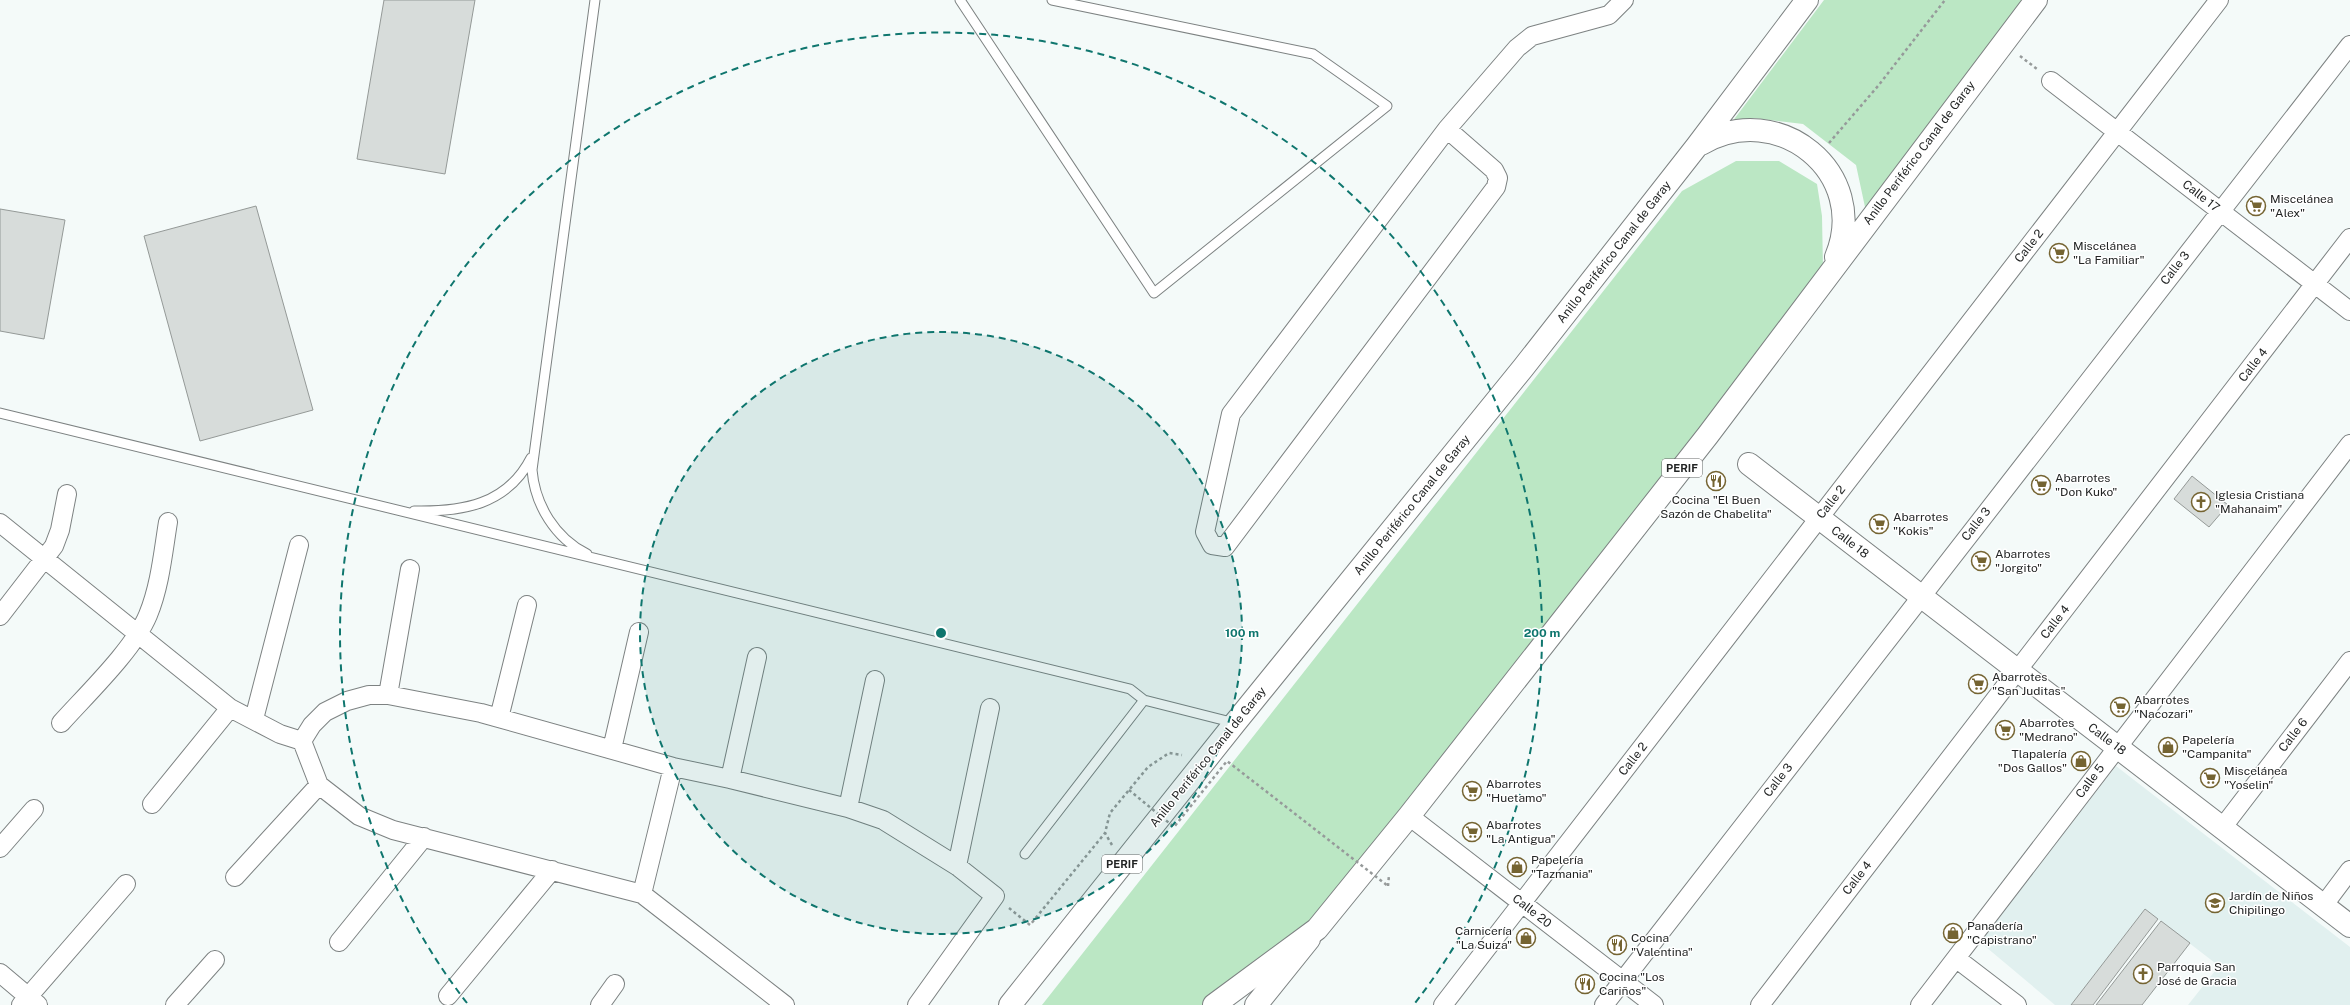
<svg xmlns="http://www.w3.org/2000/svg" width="2350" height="1005" viewBox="0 0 2350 1005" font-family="'Public Sans',sans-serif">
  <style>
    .built { fill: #e1f0ef }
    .green { fill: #bbe7c4 }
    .building { fill: #d7dcda; stroke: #949997 }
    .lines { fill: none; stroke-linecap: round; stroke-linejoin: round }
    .service-casing { stroke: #7d8282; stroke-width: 11 }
    .minor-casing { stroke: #7d8282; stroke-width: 20 }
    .tertiary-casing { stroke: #7d8282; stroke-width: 24 }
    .secondary-casing { stroke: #7d8282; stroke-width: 24 }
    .trunk-casing { stroke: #7d8282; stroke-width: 24 }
    .path { stroke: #969a9a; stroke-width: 2.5; stroke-dasharray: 3 3; stroke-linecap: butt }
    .service { stroke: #fff; stroke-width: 9 }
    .minor { stroke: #fff; stroke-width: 18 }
    .tertiary { stroke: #fff; stroke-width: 22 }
    .secondary { stroke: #fff; stroke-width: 22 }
    .trunk { stroke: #fff; stroke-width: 22 }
    .path-bridge { stroke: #969a9a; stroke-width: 2.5; stroke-dasharray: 3 3; stroke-linecap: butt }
    .ring { fill: none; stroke: #0f766e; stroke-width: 2; stroke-dasharray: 7 5 }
    .labels { text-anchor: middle; stroke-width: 3; stroke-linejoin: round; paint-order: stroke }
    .shield { fill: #fff; stroke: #656666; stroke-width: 1 }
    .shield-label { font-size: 11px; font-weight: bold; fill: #232525 }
    .street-label { font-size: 12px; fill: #232525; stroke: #fff }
    .poi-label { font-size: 12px; fill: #232525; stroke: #fff; text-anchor: start }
    .centre { fill: #0f766e; stroke: #fff; stroke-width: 2 }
    .ring-label { font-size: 12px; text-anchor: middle; font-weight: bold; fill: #0f766e; stroke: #fff; stroke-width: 3; stroke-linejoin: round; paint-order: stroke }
  </style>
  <rect width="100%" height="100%" fill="#f4faf9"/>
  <!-- built -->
  <path class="built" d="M2116,766L2350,947V1005H2188L2219,966L2145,909L2071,1005H2055L1980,942Z"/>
  <!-- green -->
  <path class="green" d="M1824,0H2032L1868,221L1856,165L1803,124L1754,118L1726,130Z
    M1736,161H1779L1817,184L1822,216L1823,269L1317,941L1208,1005H1042L1682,191Z"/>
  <!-- building -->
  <path class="building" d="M384,0H475L445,174L357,159Z
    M256,206L313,410L200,441L144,236Z
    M0,209L65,220L44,339L0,331Z
    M2192,476L2228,505L2209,527L2174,499Z
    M2145,909L2158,919L2093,1005H2071Z
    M2161,921L2190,943L2142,1005H2096Z"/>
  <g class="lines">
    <!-- service casing -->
    <g class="service-casing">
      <path id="service" d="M960,0L1154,293L1387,106L1313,54L1052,0
        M0,413L1130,689L1144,700L1235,723
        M414,511C462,512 507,505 531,458
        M587,554C555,538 535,505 532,470L595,0
        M1025,854L1144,700"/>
    </g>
    <!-- minor casing -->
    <g class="minor-casing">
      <path id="minor" d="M2051,81L2350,311
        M1447,129L1494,170L1498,178L1496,187L1225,547L1212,545L1205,532L1231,414L1447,129L1517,48L1532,36L1609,15L1624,0
        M0,523L230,708L280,734L302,741
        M0,616L54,546L60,530L67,494
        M388,695L410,569
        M499,718L527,605
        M254,719L299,545
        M61,723C87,694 134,649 148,615C160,586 163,553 168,522
        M302,741L312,725L325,712L347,701L369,695H388L481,713L673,767L730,779L848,808L883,820L957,866L995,896L917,1005
        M302,741L319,785L359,816L393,830L642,894L785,1005
        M612,749L639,632
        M730,779L757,657
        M152,804L230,708
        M848,808L875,680
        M1409,816L1654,1005
        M2222,828L2350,661
        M0,848L34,809
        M957,866L990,708
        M235,877L319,785
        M642,894L673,767
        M2323,906L2350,870
        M339,942L424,837
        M1957,959L2017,1005
        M0,973L38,1005
        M448,996L552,870
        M21,1005L126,884
        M175,1005L215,960
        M600,1005L615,984
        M1443,1005L2219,0
        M1604,1005L2350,45
        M1760,1005L2350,238
        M1920,1005L2350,444"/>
    </g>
    <!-- tertiary casing -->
    <g class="tertiary-casing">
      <path id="tertiary" d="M1749,464L2350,926"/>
    </g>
    <!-- secondary casing -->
    <g class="secondary-casing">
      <path id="secondary" d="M1256,1005L1309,939"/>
    </g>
    <!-- trunk casing -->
    <g class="trunk-casing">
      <path id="trunk" d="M1701,144C1778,98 1871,173 1836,257
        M1010,1005L1235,723L1523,368L1697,146L1807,0
        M1214,1005L1317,929L1409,816L1708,435L2036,0"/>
    </g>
    <!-- path -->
    <path class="path" d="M2020,56L2037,69
      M1829,143L1878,86L1945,0
      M1112,845L1105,833L1110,813L1148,767L1169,753L1182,755
      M1388,886L1389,875
      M1009,908L1030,925L1105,833"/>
    <!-- service -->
    <use href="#service" class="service"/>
    <!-- minor -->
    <use href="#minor" class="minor"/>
    <!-- tertiary -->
    <use href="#tertiary" class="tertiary"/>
    <!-- secondary -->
    <use href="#secondary" class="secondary"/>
    <!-- trunk -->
    <use href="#trunk" class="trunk"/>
    <!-- path-bridge -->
    <path class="path-bridge" d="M1129,790L1174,827L1227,761L1388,886"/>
  </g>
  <!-- distance rings -->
  <circle cx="941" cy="633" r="301" fill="#0f766e" fill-opacity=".12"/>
  <g class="ring">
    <circle cx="941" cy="633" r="301"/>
    <path d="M467 1003A601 601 0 1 1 1415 1003"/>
  </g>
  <!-- icons -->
  <defs>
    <g id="supermarket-ring" transform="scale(1)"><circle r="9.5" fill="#fff" stroke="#756432" stroke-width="1.5"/><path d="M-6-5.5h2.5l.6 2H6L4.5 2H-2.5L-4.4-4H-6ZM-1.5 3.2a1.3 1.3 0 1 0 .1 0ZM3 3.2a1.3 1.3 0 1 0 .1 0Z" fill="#756432"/></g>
    <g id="restaurant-ring" transform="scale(1)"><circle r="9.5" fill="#fff" stroke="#756432" stroke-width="1.5"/><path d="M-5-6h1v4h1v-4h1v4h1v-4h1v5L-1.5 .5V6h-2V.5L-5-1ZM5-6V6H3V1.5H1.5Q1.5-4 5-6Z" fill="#756432"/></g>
    <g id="church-ring" transform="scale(1)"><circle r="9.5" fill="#fff" stroke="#756432" stroke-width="1.5"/><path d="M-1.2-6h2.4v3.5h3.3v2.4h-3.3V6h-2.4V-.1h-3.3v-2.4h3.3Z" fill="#756432"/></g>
    <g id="shop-ring" transform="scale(1)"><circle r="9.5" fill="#fff" stroke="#756432" stroke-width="1.5"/><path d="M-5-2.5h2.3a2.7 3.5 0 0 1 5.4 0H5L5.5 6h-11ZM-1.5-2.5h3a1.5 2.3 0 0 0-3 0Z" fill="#756432"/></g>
    <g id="school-ring" transform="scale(1)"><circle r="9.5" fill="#fff" stroke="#756432" stroke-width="1.5"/><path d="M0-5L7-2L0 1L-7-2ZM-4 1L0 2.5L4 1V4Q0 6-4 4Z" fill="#756432"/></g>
  </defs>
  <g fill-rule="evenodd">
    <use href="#supermarket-ring" x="2256" y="206"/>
    <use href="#supermarket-ring" x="2059" y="253"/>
    <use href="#restaurant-ring" x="1716" y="481"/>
    <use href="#supermarket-ring" x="2041" y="485"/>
    <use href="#church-ring" x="2201" y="502"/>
    <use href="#supermarket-ring" x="1879" y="524"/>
    <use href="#supermarket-ring" x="1981" y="561"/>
    <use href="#supermarket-ring" x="1978" y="684"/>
    <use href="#supermarket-ring" x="2120" y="707"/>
    <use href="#supermarket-ring" x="2005" y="730"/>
    <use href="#shop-ring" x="2168" y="747"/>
    <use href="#shop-ring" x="2081" y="761"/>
    <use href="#supermarket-ring" x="2210" y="778"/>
    <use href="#supermarket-ring" x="1472" y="791"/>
    <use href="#supermarket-ring" x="1472" y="832"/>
    <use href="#shop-ring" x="1517" y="867"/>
    <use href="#school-ring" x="2215" y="903"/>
    <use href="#shop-ring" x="1953" y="933"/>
    <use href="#shop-ring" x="1526" y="938"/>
    <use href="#restaurant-ring" x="1617" y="945"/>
    <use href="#church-ring" x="2143" y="974"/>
    <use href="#restaurant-ring" x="1585" y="984"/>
  </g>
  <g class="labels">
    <!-- shield labels -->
    <g class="shield">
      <rect x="1662" y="459" width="40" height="18" rx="3"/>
      <rect x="1102" y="855" width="40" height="18" rx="3"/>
    </g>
    <g class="shield-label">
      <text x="1682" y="472">PERIF</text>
      <text x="1122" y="868">PERIF</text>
    </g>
    <!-- street labels -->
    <g class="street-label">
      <text transform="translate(1919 153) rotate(-53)" y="4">Anillo Periférico Canal de Garay</text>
      <text transform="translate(2201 196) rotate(38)" y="4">Calle 17</text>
      <text transform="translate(2029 246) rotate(-52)" y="4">Calle 2</text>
      <text transform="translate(1614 252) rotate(-52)" y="4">Anillo Periférico Canal de Garay</text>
      <text transform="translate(2175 268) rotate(-52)" y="4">Calle 3</text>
      <text transform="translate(2253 365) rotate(-52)" y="4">Calle 4</text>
      <text transform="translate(1831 502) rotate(-52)" y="4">Calle 2</text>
      <text transform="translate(1412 505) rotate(-51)" y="4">Anillo Periférico Canal de Garay</text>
      <text transform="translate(1976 524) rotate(-52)" y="4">Calle 3</text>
      <text transform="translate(1850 542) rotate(38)" y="4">Calle 18</text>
      <text transform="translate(2055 622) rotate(-52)" y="4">Calle 4</text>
      <text transform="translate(2293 735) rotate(-52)" y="4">Calle 6</text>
      <text transform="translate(2107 739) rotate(37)" y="4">Calle 18</text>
      <text transform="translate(1208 757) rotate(-51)" y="4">Anillo Periférico Canal de Garay</text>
      <text transform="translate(1633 759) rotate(-52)" y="4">Calle 2</text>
      <text transform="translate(1778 780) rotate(-52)" y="4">Calle 3</text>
      <text transform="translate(2090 781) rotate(-53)" y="4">Calle 5</text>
      <text transform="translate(1857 878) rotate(-52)" y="4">Calle 4</text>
      <text transform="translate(1532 911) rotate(38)" y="4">Calle 20</text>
    </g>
    <!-- poi labels -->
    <g class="poi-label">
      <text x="2270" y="203">Miscelánea<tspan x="2270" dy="14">"Alex"</tspan></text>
      <text x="2073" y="250">Miscelánea<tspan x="2073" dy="14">"La Familiar"</tspan></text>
      <text x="2055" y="482">Abarrotes<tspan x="2055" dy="14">"Don Kuko"</tspan></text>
      <text x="2215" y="499">Iglesia Cristiana<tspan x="2215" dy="14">"Mahanaim"</tspan></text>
      <text x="1716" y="504" text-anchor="middle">Cocina "El Buen<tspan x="1716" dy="14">Sazón de Chabelita"</tspan></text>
      <text x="1893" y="521">Abarrotes<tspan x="1893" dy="14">"Kokis"</tspan></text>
      <text x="1995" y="558">Abarrotes<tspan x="1995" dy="14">"Jorgito"</tspan></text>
      <text x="1992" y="681">Abarrotes<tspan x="1992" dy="14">"San Juditas"</tspan></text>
      <text x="2134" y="704">Abarrotes<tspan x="2134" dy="14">"Nacozari"</tspan></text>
      <text x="2019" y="727">Abarrotes<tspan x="2019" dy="14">"Medrano"</tspan></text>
      <text x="2182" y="744">Papelería<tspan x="2182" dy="14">"Campanita"</tspan></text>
      <text x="2067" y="758" text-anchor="end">Tlapalería<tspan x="2067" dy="14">"Dos Gallos"</tspan></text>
      <text x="2224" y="775">Miscelánea<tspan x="2224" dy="14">"Yoselin"</tspan></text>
      <text x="1486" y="788">Abarrotes<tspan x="1486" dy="14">"Huetamo"</tspan></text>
      <text x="1486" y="829">Abarrotes<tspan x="1486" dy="14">"La Antigua"</tspan></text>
      <text x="1531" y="864">Papelería<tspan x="1531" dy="14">"Tazmania"</tspan></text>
      <text x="2229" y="900">Jardín de Niños<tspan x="2229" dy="14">Chipilingo</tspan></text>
      <text x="1967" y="930">Panadería<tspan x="1967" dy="14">"Capistrano"</tspan></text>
      <text x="1512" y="935" text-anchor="end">Carnicería<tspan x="1512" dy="14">"La Suiza"</tspan></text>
      <text x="1631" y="942">Cocina<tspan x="1631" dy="14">"Valentina"</tspan></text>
      <text x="2157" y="971">Parroquia San<tspan x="2157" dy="14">José de Gracia</tspan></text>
      <text x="1599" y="981">Cocina "Los<tspan x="1599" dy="14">Cariños"</tspan></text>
    </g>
  </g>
  <circle cx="941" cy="633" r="6" class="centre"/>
  <g class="ring-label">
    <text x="1242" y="637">100 m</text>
    <text x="1542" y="637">200 m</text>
  </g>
</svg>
